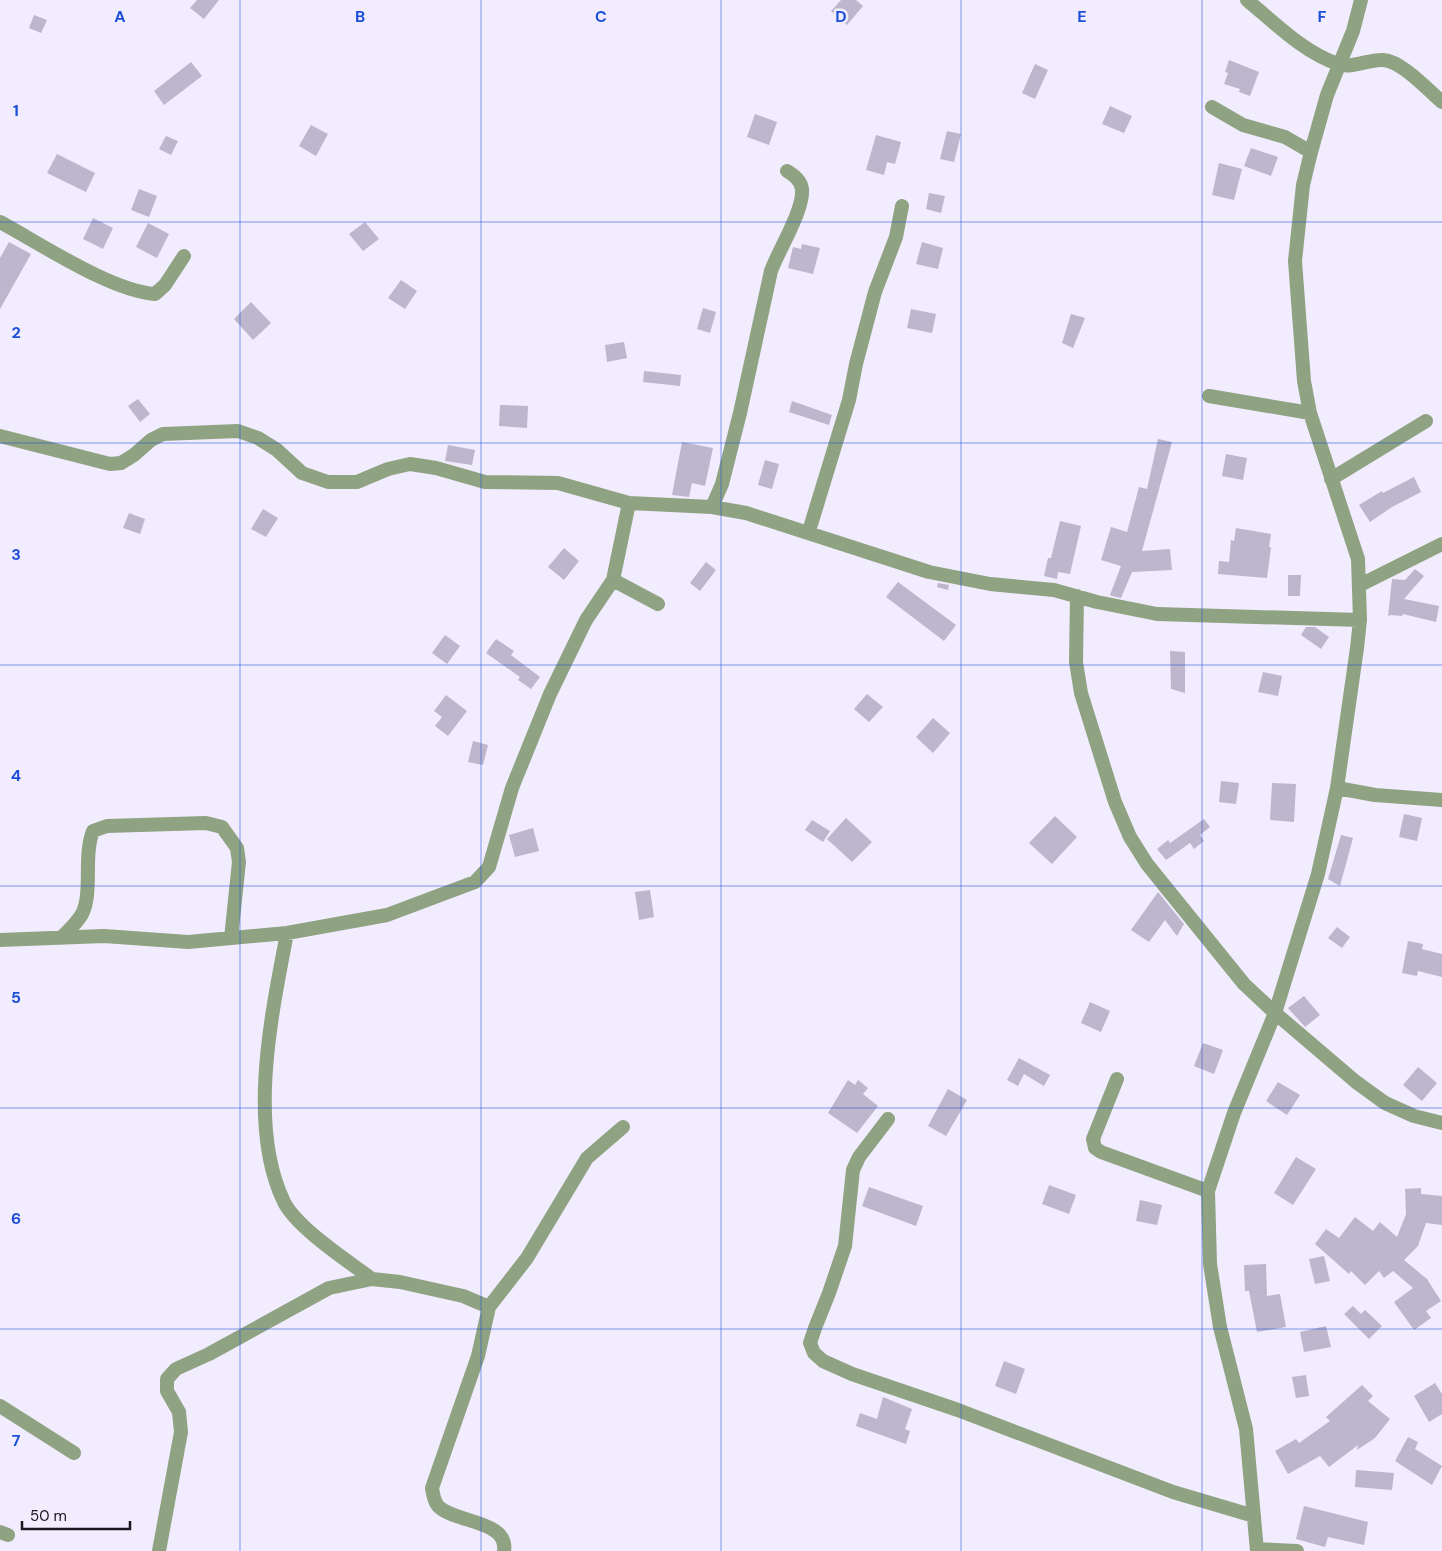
<svg xmlns="http://www.w3.org/2000/svg" width="1442" height="1551" viewBox="0 0 1442 1551" font-family="'DM Sans',sans-serif">
  <style>
    .building { fill: #bdb6cd }
    .lines { fill: none; stroke-linecap: round; stroke-linejoin: round }
    .minor { stroke: #8fa282; stroke-width: 14 }
    .grid { fill: none; stroke: #1d4ed8; stroke-width: 1; stroke-opacity: 0.55 }
    .grid-label { font-size: 16px; text-anchor: middle; font-weight: bold; fill: #1d4ed8; stroke: #f2ecff; stroke-width: 5; stroke-linejoin: round; paint-order: stroke }
  </style>
  <rect width="100%" height="100%" fill="#f2ecff"/>
  <!-- building -->
  <path class="building" d="M197,0H219L204,19L190,8Z
    M841,0H856L863,6L847,25L831,11Z
    M34,15L47,20L41,33L29,28Z
    M1229,60L1259,72L1250,96L1239,92L1240,89L1224,84L1228,73L1225,72Z
    M191,62L202,76L164,105L154,91Z
    M1035,64L1048,70L1035,99L1022,93Z
    M1110,106L1132,116L1124,133L1102,124Z
    M755,114L777,122L769,145L747,137Z
    M311,125L328,134L316,156L299,146Z
    M947,131L961,134L954,162L940,159Z
    M876,135L901,142L895,164L887,162L884,175L866,170Z
    M166,136L178,141L171,155L159,149Z
    M1251,148L1278,157L1271,176L1244,166Z
    M57,154L95,173L86,192L47,173Z
    M1219,163L1242,169L1234,200L1212,195Z
    M139,189L157,196L149,217L131,210Z
    M929,193L945,196L941,213L926,209Z
    M93,218L113,228L103,249L83,239Z
    M365,222L379,239L363,251L349,234Z
    M148,223L169,234L157,258L136,247Z
    M9,242L31,254L0,309V258Z
    M922,242L943,248L938,269L916,264Z
    M802,244L820,248L813,274L788,268L793,247L801,249Z
    M401,280L417,291L405,309L388,298Z
    M251,302L271,323L253,340L234,319Z
    M703,308L716,312L710,333L697,329Z
    M911,309L936,314L932,333L907,328Z
    M1071,314L1085,318L1073,348L1062,343Z
    M624,342L627,358L607,362L605,345Z
    M644,371L681,375L680,386L643,382Z
    M138,399L150,414L140,422L128,406Z
    M792,401L832,415L829,425L789,412Z
    M500,405L528,406L527,428L499,426Z
    M1158,439L1172,442L1142,551L1170,549L1172,570L1132,572L1121,598L1112,596L1110,595L1121,566L1101,560L1111,527L1127,532L1139,487L1147,489Z
    M682,442L713,448L705,486L692,483L689,497L672,495Z
    M448,445L475,450L472,465L445,461Z
    M1226,454L1247,458L1243,480L1222,476Z
    M765,460L779,464L772,489L758,485Z
    M1414,477L1421,492L1392,507L1370,522L1359,505L1382,491L1383,493Z
    M263,509L278,518L266,537L251,529Z
    M129,513L145,519L140,534L123,528Z
    M1060,521L1081,526L1070,574L1058,572L1057,579L1044,576L1048,558H1051Z
    M1236,528L1271,534L1269,547H1271L1267,578L1218,574L1219,561L1229,562L1231,540L1234,541Z
    M564,548L579,561L564,580L548,567Z
    M706,562L716,570L700,591L690,583Z
    M1415,569L1424,576L1404,599L1439,606L1436,622L1403,614L1402,616L1390,615L1388,617L1392,579L1405,580Z
    M1288,575H1301L1300,596H1288Z
    M898,582L956,625L944,641L886,597Z
    M938,583L949,585L948,590L937,587Z
    M1306,627H1315L1329,637L1321,649L1301,635Z
    M445,635L460,646L447,664L432,653Z
    M496,639L514,651L511,655L540,677L531,689L518,680L520,677L486,653Z
    M1170,651L1185,652V693L1171,689Z
    M1263,672L1282,676L1278,696L1258,692Z
    M867,694L883,707L869,722L854,709Z
    M446,695L467,711L448,736L435,726L442,717L434,711Z
    M933,718L950,733L933,753L916,737Z
    M473,741L488,745L483,765L468,762Z
    M1221,781L1239,783L1236,804L1219,802Z
    M1272,783L1296,784L1294,822L1270,820Z
    M1404,814L1422,818L1417,841L1399,837Z
    M1055,816L1077,837L1052,864L1029,843Z
    M846,818L872,842L852,862L827,839Z
    M1204,819L1210,827L1200,835L1204,841L1194,849L1190,843L1166,860L1157,849L1168,840L1170,843Z
    M812,820L830,831L823,842L805,830Z
    M533,828L539,851L515,857L509,835Z
    M1341,835L1353,838L1340,886L1328,879Z
    M650,890L654,917L639,920L635,892Z
    M1158,892L1184,924L1177,936L1165,920L1149,942L1131,930Z
    M1337,927L1350,937L1342,948L1328,938Z
    M1408,941L1423,944L1422,949L1442,954V977L1418,971L1417,976L1402,973Z
    M1304,996L1320,1015L1305,1027L1288,1008Z
    M1090,1002L1110,1011L1101,1032L1081,1023Z
    M1203,1043L1223,1050L1214,1074L1194,1066Z
    M1019,1058L1050,1075L1044,1086L1024,1074L1018,1086L1007,1080Z
    M1418,1067L1437,1083L1422,1101L1403,1085Z
    M848,1080L855,1085L858,1080L868,1088L863,1094L878,1106L857,1133L828,1113Z
    M1278,1082L1300,1095L1287,1115L1266,1101Z
    M948,1089L967,1100L946,1136L928,1126Z
    M1296,1157L1316,1169L1293,1205L1274,1193Z
    M1049,1185L1076,1195L1069,1214L1042,1204Z
    M869,1187L923,1206L916,1226L862,1206Z
    M1421,1188V1194L1442,1196V1225L1426,1223L1418,1246L1404,1260L1427,1279L1441,1301L1426,1311L1431,1318L1414,1330L1394,1302L1413,1288L1393,1271L1384,1278L1379,1271L1365,1285L1351,1271L1349,1274L1315,1244L1326,1229L1339,1238L1355,1217L1373,1231L1380,1222L1397,1237L1406,1214L1405,1189Z
    M1140,1200L1162,1205L1157,1225L1136,1221Z
    M1324,1256L1330,1281L1315,1284L1309,1259Z
    M1266,1264L1267,1296L1280,1294L1286,1327L1257,1332L1249,1291H1245L1244,1265Z
    M1353,1306L1361,1314L1365,1310L1382,1326L1369,1339L1344,1314Z
    M1326,1326L1331,1347L1304,1352L1300,1332Z
    M1004,1361L1025,1369L1016,1394L995,1386Z
    M1306,1375L1309,1396L1296,1398L1292,1377Z
    M1435,1383L1442,1394V1414L1429,1422L1414,1396Z
    M1362,1385L1373,1396L1368,1401L1390,1419L1375,1438L1357,1450L1358,1445L1329,1467L1320,1456L1288,1474L1275,1451L1296,1439L1299,1443L1330,1421L1326,1417Z
    M883,1397L912,1409L905,1429L910,1431L906,1444L856,1426L860,1413L877,1419Z
    M1408,1437L1418,1442L1415,1449L1442,1466L1432,1485L1395,1461Z
    M1356,1470L1394,1473L1392,1490L1355,1487Z
    M1304,1506L1368,1522L1364,1545L1328,1537L1325,1547L1296,1539Z"/>
  <g class="lines">
    <!-- minor -->
    <path class="minor" d="M1247,0C1275,23 1303,52 1338,64C1353,69 1368,59 1383,60C1402,61 1428,90 1442,102
      M1212,107L1243,125L1285,137L1311,152
      M0,222C41,244 111,291 155,294L165,285L184,256
      M1209,396L1310,413
      M0,436L110,464L121,463L134,455L151,440L163,434L238,431L258,438L277,450L302,473L328,482H357L388,469L410,464L436,468L485,482L558,483L629,503L712,507L746,513L929,572L990,584L1054,590L1097,602L1157,614L1360,620
      M1331,479L1426,421
      M712,507L722,484L740,413L771,271C779,249 804,210 802,189C801,181 794,175 787,171
      M809,531L849,400L856,364L875,292L896,237L902,206
      M613,580L658,604
      M1360,585L1442,544
      M1077,596L1076,662L1081,693L1115,802L1130,837L1147,864L1244,984L1275,1013L1356,1082L1385,1103L1414,1116L1442,1123
      M1337,788L1375,795L1442,800
      M287,933C272,1012 247,1126 284,1202C297,1228 348,1261 372,1279
      M61,938C69,930 77,923 82,914C93,893 83,856 93,831L107,826L206,823L222,827L237,848L239,862L231,938
      M0,940L104,936L188,942L287,933L387,915L475,882L489,867L512,788L550,694L586,620L613,580L629,503
      M1117,1079L1093,1139L1095,1148L1101,1152L1208,1191
      M888,1119L859,1157L853,1170L845,1246L829,1293L815,1328L810,1343L814,1353L823,1361L852,1374L958,1410L1173,1492L1254,1516
      M0,1406L74,1453
      M0,1532L8,1535
      M1257,1549L1297,1551
      M159,1551L181,1432L179,1412L167,1391V1379L176,1369L209,1354L329,1288L372,1279L400,1282L463,1296L489,1307
      M504,1551C509,1520 454,1523 438,1506C434,1501 433,1495 432,1488L478,1356L489,1307L527,1258L587,1158L623,1127
      M1257,1551L1246,1429L1220,1327L1210,1264L1208,1191L1234,1113L1275,1013L1318,874L1337,788L1357,648L1360,620L1358,559L1310,413L1304,381L1295,261L1303,185L1311,152L1327,95L1353,31L1361,0"/>
  </g>
  <!-- grid -->
  <path class="grid" d="M240,0V1551M481,0V1551M721,0V1551M961,0V1551M1202,0V1551M0,222H1442M0,443H1442M0,665H1442M0,886H1442M0,1108H1442M0,1329H1442"/>
  <g class="grid-label">
    <text x="120" y="22">A</text>
    <text x="360" y="22">B</text>
    <text x="601" y="22">C</text>
    <text x="841" y="22">D</text>
    <text x="1082" y="22">E</text>
    <text x="1322" y="22">F</text>
    <text x="16" y="116">1</text>
    <text x="16" y="338">2</text>
    <text x="16" y="560">3</text>
    <text x="16" y="781">4</text>
    <text x="16" y="1003">5</text>
    <text x="16" y="1224">6</text>
    <text x="16" y="1446">7</text>
  </g>
  <!-- scale -->
  <path d="M22 1521v8h108v-8" fill="none" stroke="#1a171f" stroke-width="2.5"/>
  <text x="30" y="1521" font-size="15" fill="#1a171f" stroke="#f2ecff" stroke-width="4" paint-order="stroke">50 m</text>
</svg>
